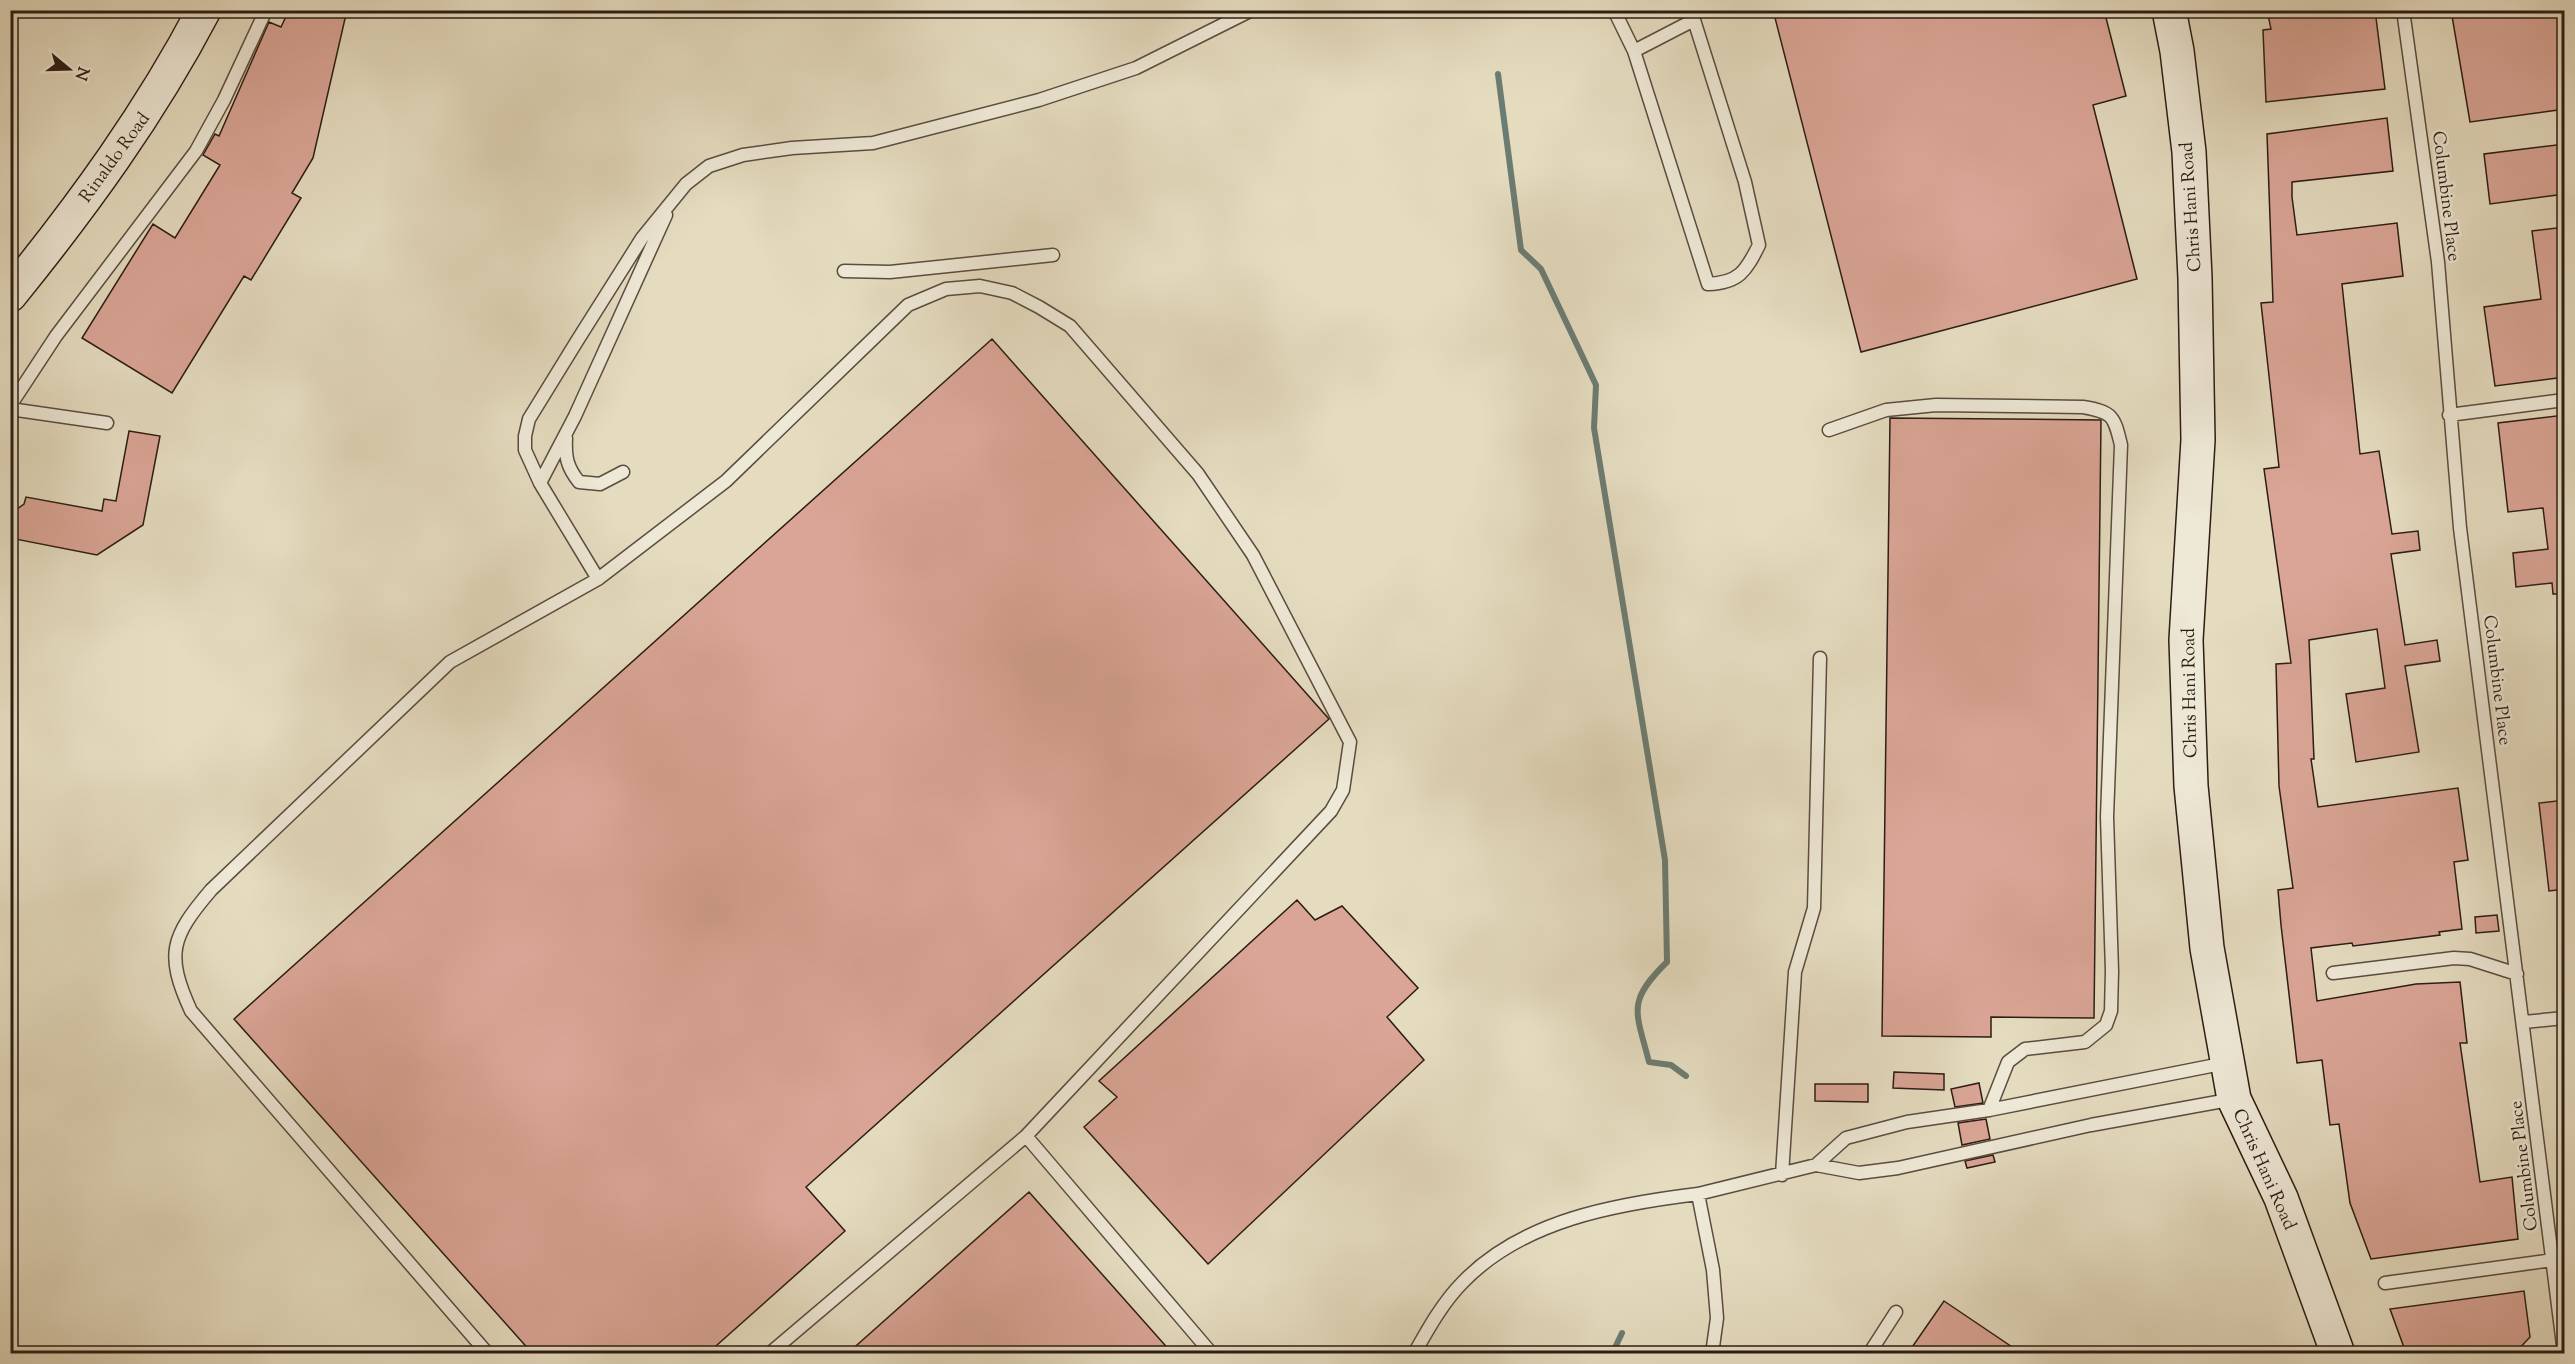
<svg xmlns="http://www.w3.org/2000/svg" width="2575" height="1364" viewBox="0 0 2575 1364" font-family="'Sorts Mill Goudy',serif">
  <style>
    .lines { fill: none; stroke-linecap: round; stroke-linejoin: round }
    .stream { stroke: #6c7c72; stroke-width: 6 }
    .building { fill: #daa596; stroke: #2c1c14; stroke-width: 1.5 }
    .lane-casing { stroke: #5a4c3f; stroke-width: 15 }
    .secondary-casing { stroke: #2c1c14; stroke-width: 36 }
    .lane { stroke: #eee8d6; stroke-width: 12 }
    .secondary { stroke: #eee8d6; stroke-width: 33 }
    .labels { text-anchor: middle; stroke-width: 5; stroke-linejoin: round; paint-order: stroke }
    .street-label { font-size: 18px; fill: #2c1c14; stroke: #eee8d6 }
  </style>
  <rect width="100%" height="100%" fill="#e5dcc0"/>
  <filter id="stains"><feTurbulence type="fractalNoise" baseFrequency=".00333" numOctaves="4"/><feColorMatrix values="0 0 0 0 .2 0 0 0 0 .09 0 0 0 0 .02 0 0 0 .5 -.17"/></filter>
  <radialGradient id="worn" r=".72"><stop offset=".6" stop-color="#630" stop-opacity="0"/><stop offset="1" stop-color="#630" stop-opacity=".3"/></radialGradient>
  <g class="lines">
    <!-- stream -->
    <path class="stream" d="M1498,74L1521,250L1541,269L1596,385L1594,428L1665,860L1667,962C1626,1002 1636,1011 1649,1062L1671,1065L1686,1076
      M1612,1354L1622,1333"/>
  </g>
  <!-- building -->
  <path class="building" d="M289,10H347L313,158L292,193L301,198L251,280L244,276L172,393L82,338L153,224L175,238L220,165L203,155L215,134L219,136L269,22L281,27Z
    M1773,10H2104L2126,96L2093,105L2137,279L1861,352Z
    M2267,10H2375L2385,89L2266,102L2263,30L2271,29Z
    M2451,10H2565V109L2470,122Z
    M2387,118L2393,171L2292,182V197L2297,235L2397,223L2403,276L2342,284L2360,454L2379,451L2392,534L2418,531L2420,550L2391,554L2405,645L2437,640L2440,661L2405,666L2419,752L2356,762L2346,694L2385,688L2377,629L2309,640L2314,759H2311L2318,807L2458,788L2468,860L2454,862L2462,929L2439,932L2440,935L2353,946L2352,943L2311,948L2317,1001L2416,984L2460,982L2467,1043H2460L2480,1182L2512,1177L2518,1239L2371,1259L2350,1203L2339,1124L2330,1125L2322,1060L2297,1063L2281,925L2278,890L2293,888L2279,786L2276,664L2291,663L2264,469L2279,467L2261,303L2273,302L2267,134Z
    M2565,144V194L2490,204L2484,154Z
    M2565,227V377L2495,386L2484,307L2541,299L2532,231Z
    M992,339L1329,719L806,1187L845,1231L708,1353H532L234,1019Z
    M2565,415V594H2553L2552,583L2516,587L2513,553L2548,549L2543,508L2508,512L2498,423Z
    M1890,418L2101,420L2094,1018L1991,1017V1037L1882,1036Z
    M129,431L160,436L143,525L97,555L10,538V514L24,504L26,497L102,511L104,499L116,501Z
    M2565,800V889L2549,891L2539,803Z
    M1297,900L1315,920L1342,906L1418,988L1387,1017L1424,1060L1208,1264L1084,1127L1117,1097L1099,1081Z
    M2497,915L2499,931L2476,933L2475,917Z
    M1894,1072L1944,1074V1090L1893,1088Z
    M1979,1083L1983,1103L1955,1107L1951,1089Z
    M1815,1084H1868V1102L1815,1101Z
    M1986,1119L1990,1139L1962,1145L1958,1123Z
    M1993,1155L1995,1162L1967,1168L1965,1161Z
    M1029,1192L1172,1353H848Z
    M2524,1291L2530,1337L2515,1353H2406L2390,1309Z
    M1944,1301L2021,1353H1908Z"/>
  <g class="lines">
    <!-- lane casing -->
    <g class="lane-casing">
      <path id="lane" d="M1614,10L1634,51L1708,284C1739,283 1746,271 1759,245L1745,182L1694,20
        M2403,10L2438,262L2460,528L2564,1353
        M1634,51L1694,20L1691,10
        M844,271L890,272L1053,255
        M10,406L56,336L196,151L224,100L266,10
        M10,409L107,423
        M2449,415L2564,400
        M1829,430L1886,410L1936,405L2083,407C2113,412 2114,416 2121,445L2107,817L2112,971L2111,1011L2106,1025L2085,1042L2025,1049L2008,1062L1989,1110
        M566,438C565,457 567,467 579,482L600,484L623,472
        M540,483L575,416L666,215
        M598,579L540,483L525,450V436L529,419L577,341L642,238L686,184L709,166L743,155L792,148L873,143L1039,100L1136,68L1252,10
        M2333,973L2454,958L2470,959L2517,974
        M2524,1022L2564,1018
        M1026,1136L1212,1354
        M1816,1165L1846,1138L1907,1122L1989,1110L2226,1063
        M1782,1175L1795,972L1814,908L1820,658
        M2385,1283L2553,1260
        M488,1354L191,1011C165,954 171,937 211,890L450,662L598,579L726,481L908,305L946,289L980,286L1012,293L1039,307L1070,326L1198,474L1253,555L1350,742L1343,790L1331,811L1026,1136L769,1354
        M1414,1354C1428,1329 1443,1302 1463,1282C1523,1220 1616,1204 1698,1194
        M1712,1354L1717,1318L1713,1270L1698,1194L1816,1165L1859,1173L1898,1168L2091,1125L2234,1099
        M1869,1354L1896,1312"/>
    </g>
    <!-- secondary casing -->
    <g class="secondary-casing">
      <path id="secondary" d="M2169,10L2177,51L2189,152L2195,278L2198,440L2186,640L2191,786L2207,948L2234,1099L2281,1198L2338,1354
        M10,295C83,205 150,113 204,10"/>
    </g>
    <!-- lane -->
    <use href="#lane" class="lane"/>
    <!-- secondary -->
    <use href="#secondary" class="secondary"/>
  </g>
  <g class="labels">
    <!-- street labels -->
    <g class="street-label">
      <text transform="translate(114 157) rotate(-54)" y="6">Rinaldo Road</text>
      <text transform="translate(2447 196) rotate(83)" y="6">Columbine Place</text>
      <text transform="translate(2190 207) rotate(-94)" y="6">Chris Hani Road</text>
      <text transform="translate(2498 680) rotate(83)" y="6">Columbine Place</text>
      <text transform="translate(2189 693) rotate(-91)" y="6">Chris Hani Road</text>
      <text transform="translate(2523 1166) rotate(-97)" y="6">Columbine Place</text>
      <text transform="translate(2265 1169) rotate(66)" y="6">Chris Hani Road</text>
    </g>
  </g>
  <!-- margin -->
  <rect width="2575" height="1364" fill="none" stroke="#e5dcc0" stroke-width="36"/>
  <rect x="12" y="12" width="2551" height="1340" fill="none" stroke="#2c1c14" stroke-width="3"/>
  <rect x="18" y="18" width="2539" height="1328" fill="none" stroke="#2c1c14" stroke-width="1.5"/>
  <!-- north arrow -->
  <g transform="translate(69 69) rotate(109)" stroke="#eee8d6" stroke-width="4.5" paint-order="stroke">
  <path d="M0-4.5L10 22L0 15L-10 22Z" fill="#2c1c14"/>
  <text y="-9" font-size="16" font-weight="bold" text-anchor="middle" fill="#2c1c14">N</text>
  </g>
  <rect width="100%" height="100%" filter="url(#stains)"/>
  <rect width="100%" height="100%" fill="url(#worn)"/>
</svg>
